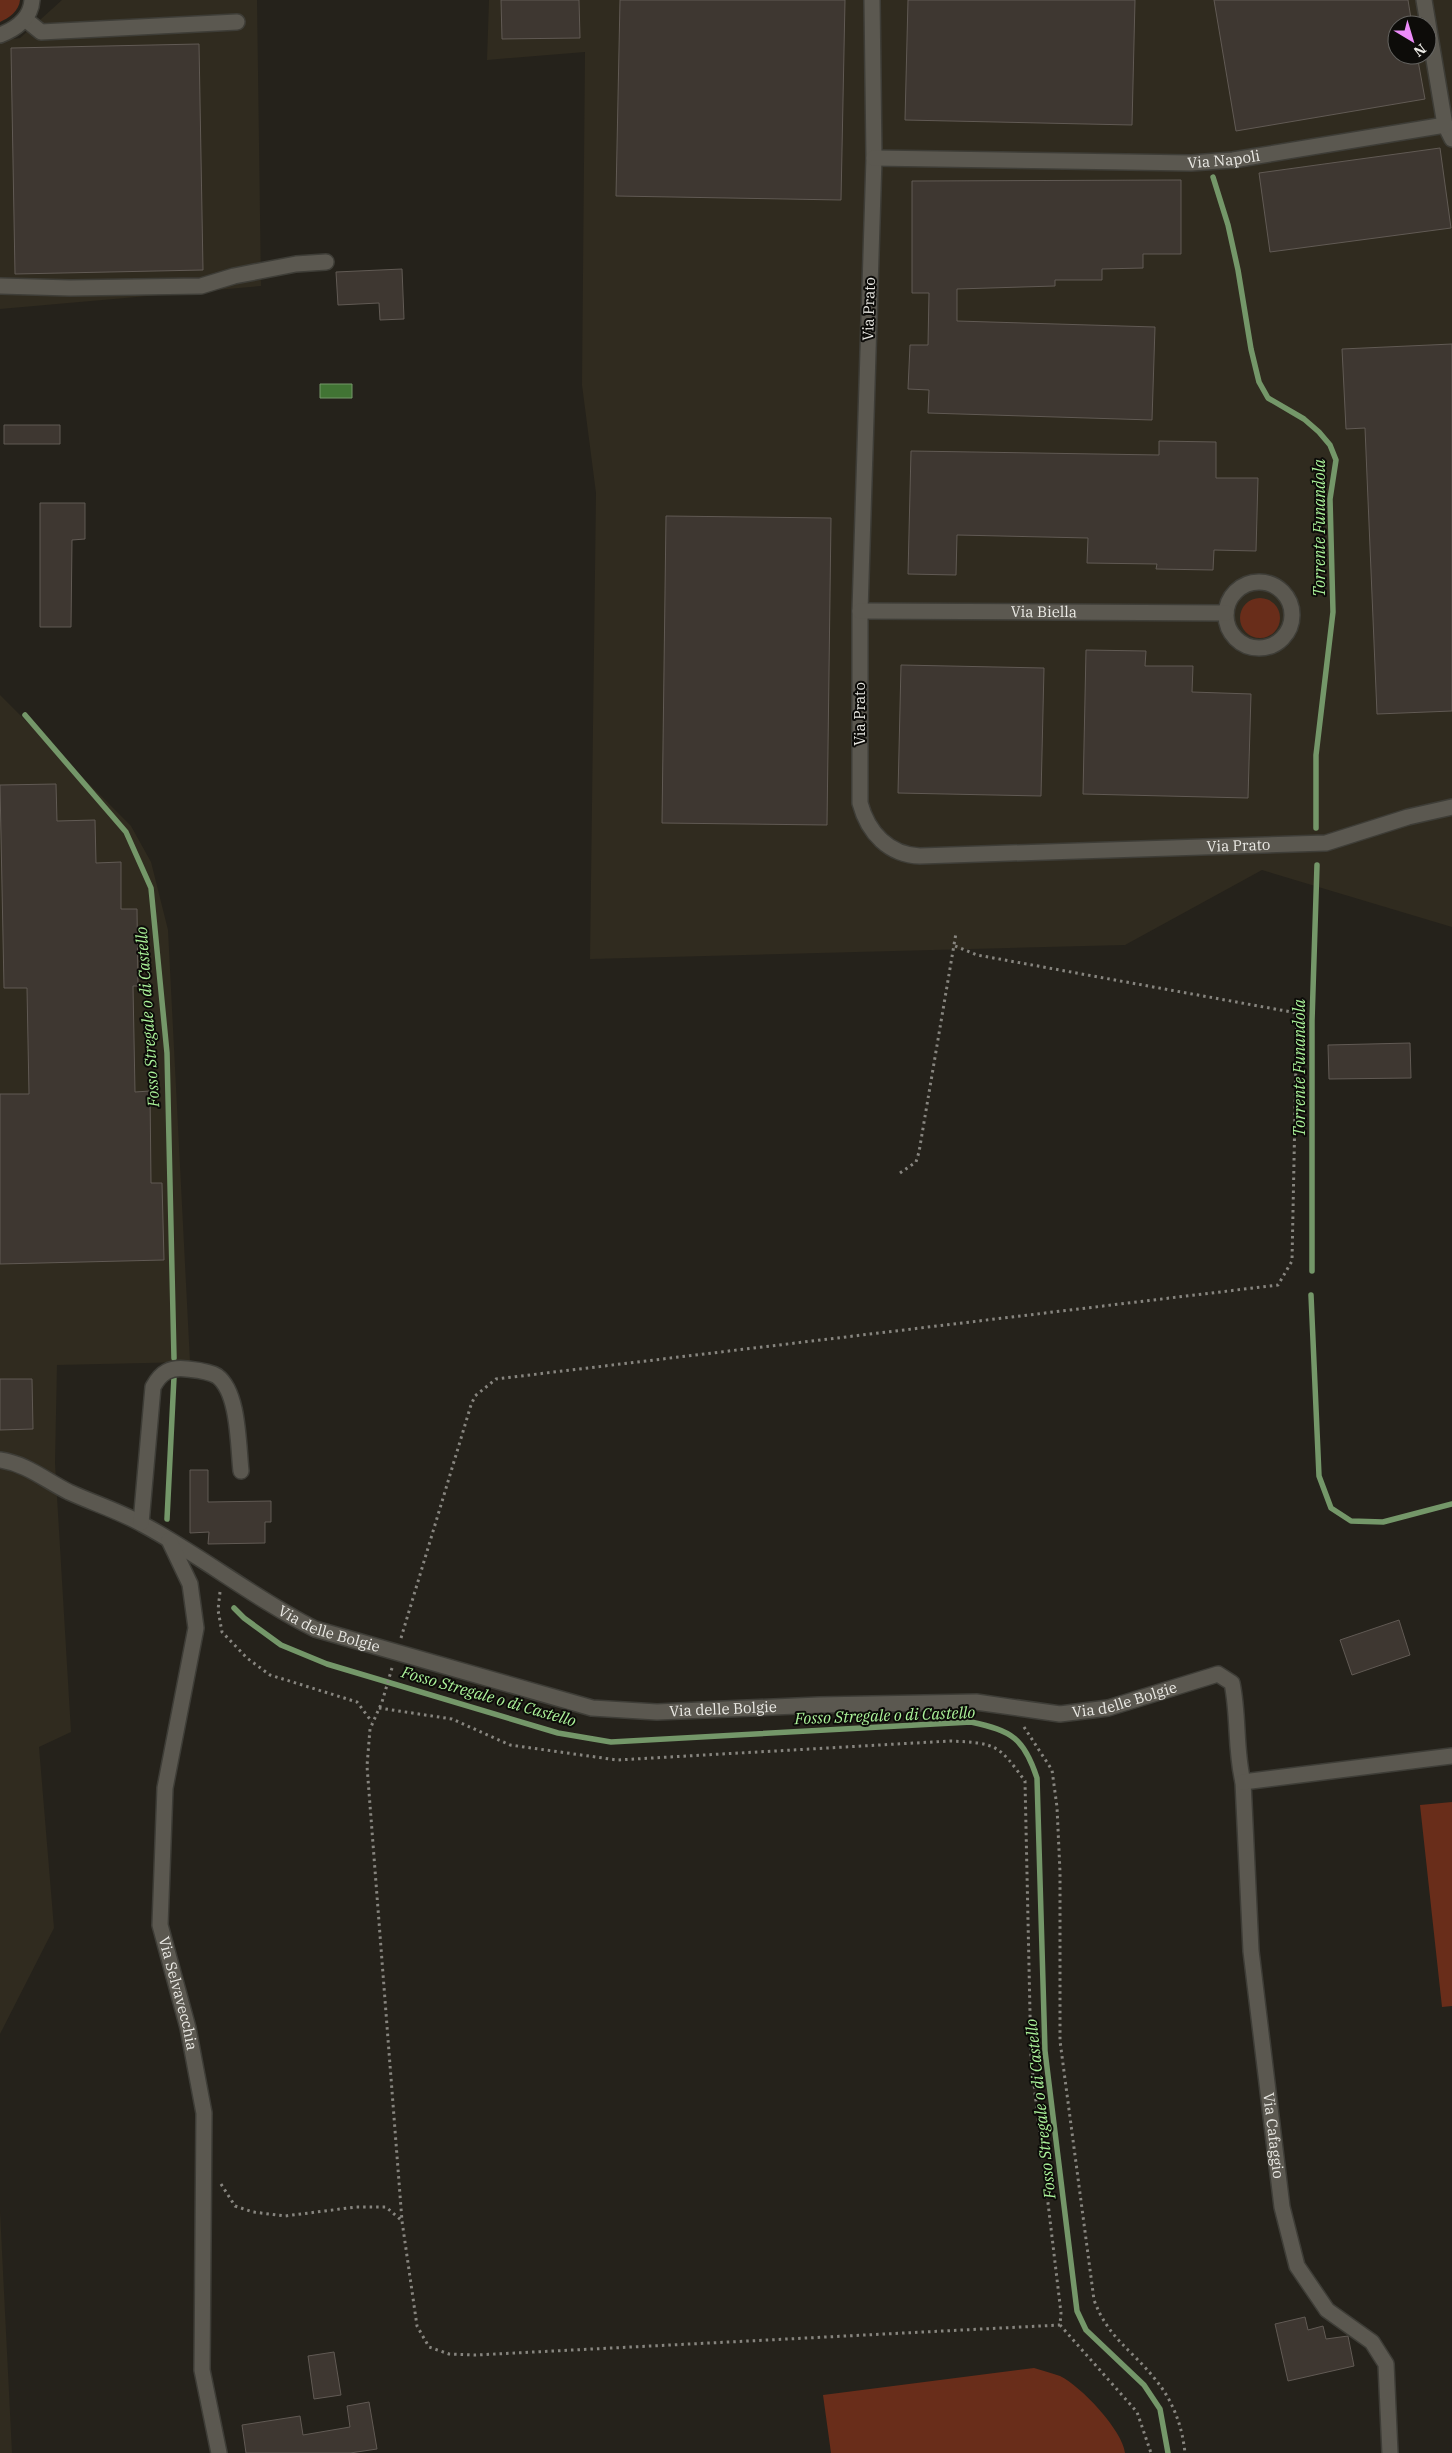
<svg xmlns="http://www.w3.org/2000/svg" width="1452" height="2453" viewBox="0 0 1452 2453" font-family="'IBM Plex Serif',serif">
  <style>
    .built { fill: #302b1f; fill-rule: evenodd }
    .green { fill: #692d1a }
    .water { fill: #417434; stroke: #749769 }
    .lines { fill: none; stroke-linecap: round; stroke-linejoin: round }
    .stream { stroke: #749769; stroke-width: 5.5 }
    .building { fill: #3e3731; stroke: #615a54 }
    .minor-casing { stroke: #3e3d37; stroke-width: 18 }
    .path { stroke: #87857f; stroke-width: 3; stroke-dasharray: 2.5 4; stroke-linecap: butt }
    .minor { stroke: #5b5850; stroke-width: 15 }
    .labels { text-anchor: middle; stroke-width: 4; stroke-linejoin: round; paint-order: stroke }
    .street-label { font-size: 15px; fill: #eae9e4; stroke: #0d0c09 }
    .water-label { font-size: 16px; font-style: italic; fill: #acf49a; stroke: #0d0c09 }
  </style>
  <rect width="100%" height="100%" fill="#25221b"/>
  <!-- built -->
  <path class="built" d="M62,0H257L261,286L0,309V41L20,38Z
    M489,0H1452V927L1262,870L1125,945L590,959L596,493L582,385L585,52L487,60ZM1397,25H1427V55H1397Z
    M0,695L131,826L151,862L168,930L190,1362L57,1365L55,1463L71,1732L39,1747L54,1928L0,2034Z
    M0,2211L12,2453H0Z"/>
  <!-- green -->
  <path class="green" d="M0,0H20C19,11 9,18 0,22Z
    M1240 618a20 20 0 1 1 40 0a20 20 0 1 1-40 0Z
    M1452,1802V2006L1442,2007L1420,1805Z
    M1034,2368C1043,2371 1052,2373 1060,2376C1081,2386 1123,2431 1125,2453H831L823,2395Z"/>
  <!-- water -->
  <path class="water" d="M320,384H352V398H320Z"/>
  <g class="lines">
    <!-- stream -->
    <path class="stream" d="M1213,177L1228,225L1238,270L1251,349L1259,382L1268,398L1304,419L1319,432L1330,445L1336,460L1330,499L1333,612L1316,755V828
      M25,715L126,832L151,888L167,1053L174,1358
      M1312,1271V1021L1317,865
      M1311,1295L1319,1476L1331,1508L1351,1521L1383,1522L1452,1504
      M167,1519L174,1377
      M234,1608L244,1618L281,1645L327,1664L558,1733L611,1742L971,1722C1012,1731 1024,1738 1037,1778L1045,2051L1077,2311L1086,2330L1144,2385L1160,2409L1168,2453"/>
  </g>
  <!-- building -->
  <path class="building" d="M501,0H579L580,38L502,39Z
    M620,0H845L841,200L616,196Z
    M908,0H1135L1132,125L905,120Z
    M1214,0H1408L1412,25H1397V55H1417L1425,99L1236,131Z
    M199,44L203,270L15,274L11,48Z
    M1440,148L1451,228L1270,252L1259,173Z
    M1181,180V254H1143V268L1102,269V280H1055V286L957,289V321L1155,327L1152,420L928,413L929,390L908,389L910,345H928L929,293H912V181Z
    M402,269L404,319L380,320L379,303L338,305L336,272Z
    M1452,344V711L1377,714L1365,428L1346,429L1342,349Z
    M4,425H60V444H4Z
    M1159,441L1216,442V478H1258L1256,551L1214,550L1213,570L1156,569L1157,564L1087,563L1088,538L957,535L956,575L908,574L911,451L1159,455Z
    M40,503H85V539L72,540L71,627H40Z
    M666,516L831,518L827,825L662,823Z
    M1086,650L1146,651L1145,666H1193L1192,692L1251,694L1248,798L1083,794Z
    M901,665L1044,668L1041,796L898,793Z
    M56,784L57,821L95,820L96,863L121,862V909H137L138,986H133L135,1092L150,1091L151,1183H162L164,1260L0,1264V1094H29L27,988H4L0,785Z
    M1410,1043L1411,1078L1329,1079L1328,1045Z
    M0,1379H32L33,1429L0,1430Z
    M190,1470H208V1502L271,1501V1522H265V1543L208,1544L209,1532L190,1533Z
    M1399,1620L1410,1655L1352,1675L1340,1640Z
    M1305,2317L1308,2330L1323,2326L1326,2339L1348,2336L1354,2366L1288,2381L1275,2324Z
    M334,2352L341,2395L314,2399L308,2356Z
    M369,2402L377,2449L350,2453H246L242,2425L300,2416L303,2435L350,2427L347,2406Z"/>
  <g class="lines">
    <!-- minor casing -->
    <g class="minor-casing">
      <g id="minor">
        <path id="s1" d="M872,0L874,158L860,611V803C868,833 889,855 920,856L1326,843L1408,817L1452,807"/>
        <path d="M25,19L41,32L237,22"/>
        <path d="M0,35C16,29 31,18 32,0"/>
        <path d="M1445,125L1452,139"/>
        <path id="s2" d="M874,158L1191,163L1233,160L1445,125L1424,0"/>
        <path d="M0,286L70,288L201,286L234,276L296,264L326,262"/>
        <circle cx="1259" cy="615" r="33"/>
        <path id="s3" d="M860,611L1226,613"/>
        <path id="s4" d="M0,1460C27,1464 45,1480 69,1492C93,1503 119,1511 142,1524C202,1556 255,1599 315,1629L592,1708L657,1712L819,1705L976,1702L1060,1714L1108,1708L1218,1674L1232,1683C1239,1716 1235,1750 1243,1782L1251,1951L1282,2207L1297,2266L1327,2310L1372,2342L1386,2364L1390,2453"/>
        <path d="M141,1523L153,1387C161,1372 170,1367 187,1369C196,1370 209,1371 217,1376C239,1392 238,1445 241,1471"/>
        <path id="s5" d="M169,1540L190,1584L196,1628L165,1788L160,1925L188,2028L204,2113L202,2370L219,2453"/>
        <path d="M1243,1782L1452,1756"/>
      </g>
    </g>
    <!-- path -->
    <path class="path" d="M900,1173L916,1162L919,1152L956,933
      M220,1592L218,1610L222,1632L247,1658L270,1675L357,1702L372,1722
      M401,1638L471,1405L475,1396L496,1379L1278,1285L1292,1261L1297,1013L977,955L955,946
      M392,1668L382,1702L370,1729L367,1766L402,2221L417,2326L429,2347L449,2354L476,2355L1060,2325
      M379,1708L452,1719L510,1745L617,1760L950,1741C996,1743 998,1744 1025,1781L1031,2059L1061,2313L1060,2325L1137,2412L1151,2453
      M1024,1727L1052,1770L1057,1807L1060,1872V2041L1094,2300C1108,2338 1132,2350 1155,2379C1173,2401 1182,2425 1185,2453
      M221,2184L235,2206L253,2212L285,2216L356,2207H386L401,2220"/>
    <!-- minor -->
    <use href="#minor" class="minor"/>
  </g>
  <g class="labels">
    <!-- street labels -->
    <g class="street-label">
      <text dy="5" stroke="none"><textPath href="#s2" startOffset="350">Via Napoli</textPath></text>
      <text transform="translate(869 309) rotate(-88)" y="5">Via Prato</text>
      <text dy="5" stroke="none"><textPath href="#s3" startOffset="184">Via Biella</textPath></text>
      <text transform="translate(860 714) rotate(-90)" y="5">Via Prato</text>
      <text dy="5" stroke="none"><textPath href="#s1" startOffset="1208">Via Prato</textPath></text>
      <text dy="5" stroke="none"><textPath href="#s4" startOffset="372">Via delle Bolgie</textPath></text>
      <text dy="5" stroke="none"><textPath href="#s4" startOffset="1182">Via delle Bolgie</textPath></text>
      <text dy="5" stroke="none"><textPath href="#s4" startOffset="778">Via delle Bolgie</textPath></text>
      <text dy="5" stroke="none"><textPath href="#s5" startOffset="464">Via Selvavecchia</textPath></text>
      <text dy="5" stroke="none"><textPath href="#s4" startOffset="1751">Via Cafaggio</textPath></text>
    </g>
    <!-- water labels -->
    <g class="water-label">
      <text transform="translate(1319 528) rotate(-90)" y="6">Torrente Funandola</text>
      <text transform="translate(147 1017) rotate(-94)" y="6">Fosso Stregale o di Castello</text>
      <text transform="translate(1299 1068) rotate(-90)" y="6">Torrente Funandola</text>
      <text transform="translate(489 1696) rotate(16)" y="6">Fosso Stregale o di Castello</text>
      <text transform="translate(885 1715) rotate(-2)" y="6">Fosso Stregale o di Castello</text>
      <text transform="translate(1040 2109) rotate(-96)" y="6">Fosso Stregale o di Castello</text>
    </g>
  </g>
  <!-- north arrow -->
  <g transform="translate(1412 40) rotate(142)"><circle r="24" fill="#0d0c09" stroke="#656461"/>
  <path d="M0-4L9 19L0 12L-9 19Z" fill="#ed8cf9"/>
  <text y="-8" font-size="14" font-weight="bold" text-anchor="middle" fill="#eae9e4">N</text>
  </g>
</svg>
